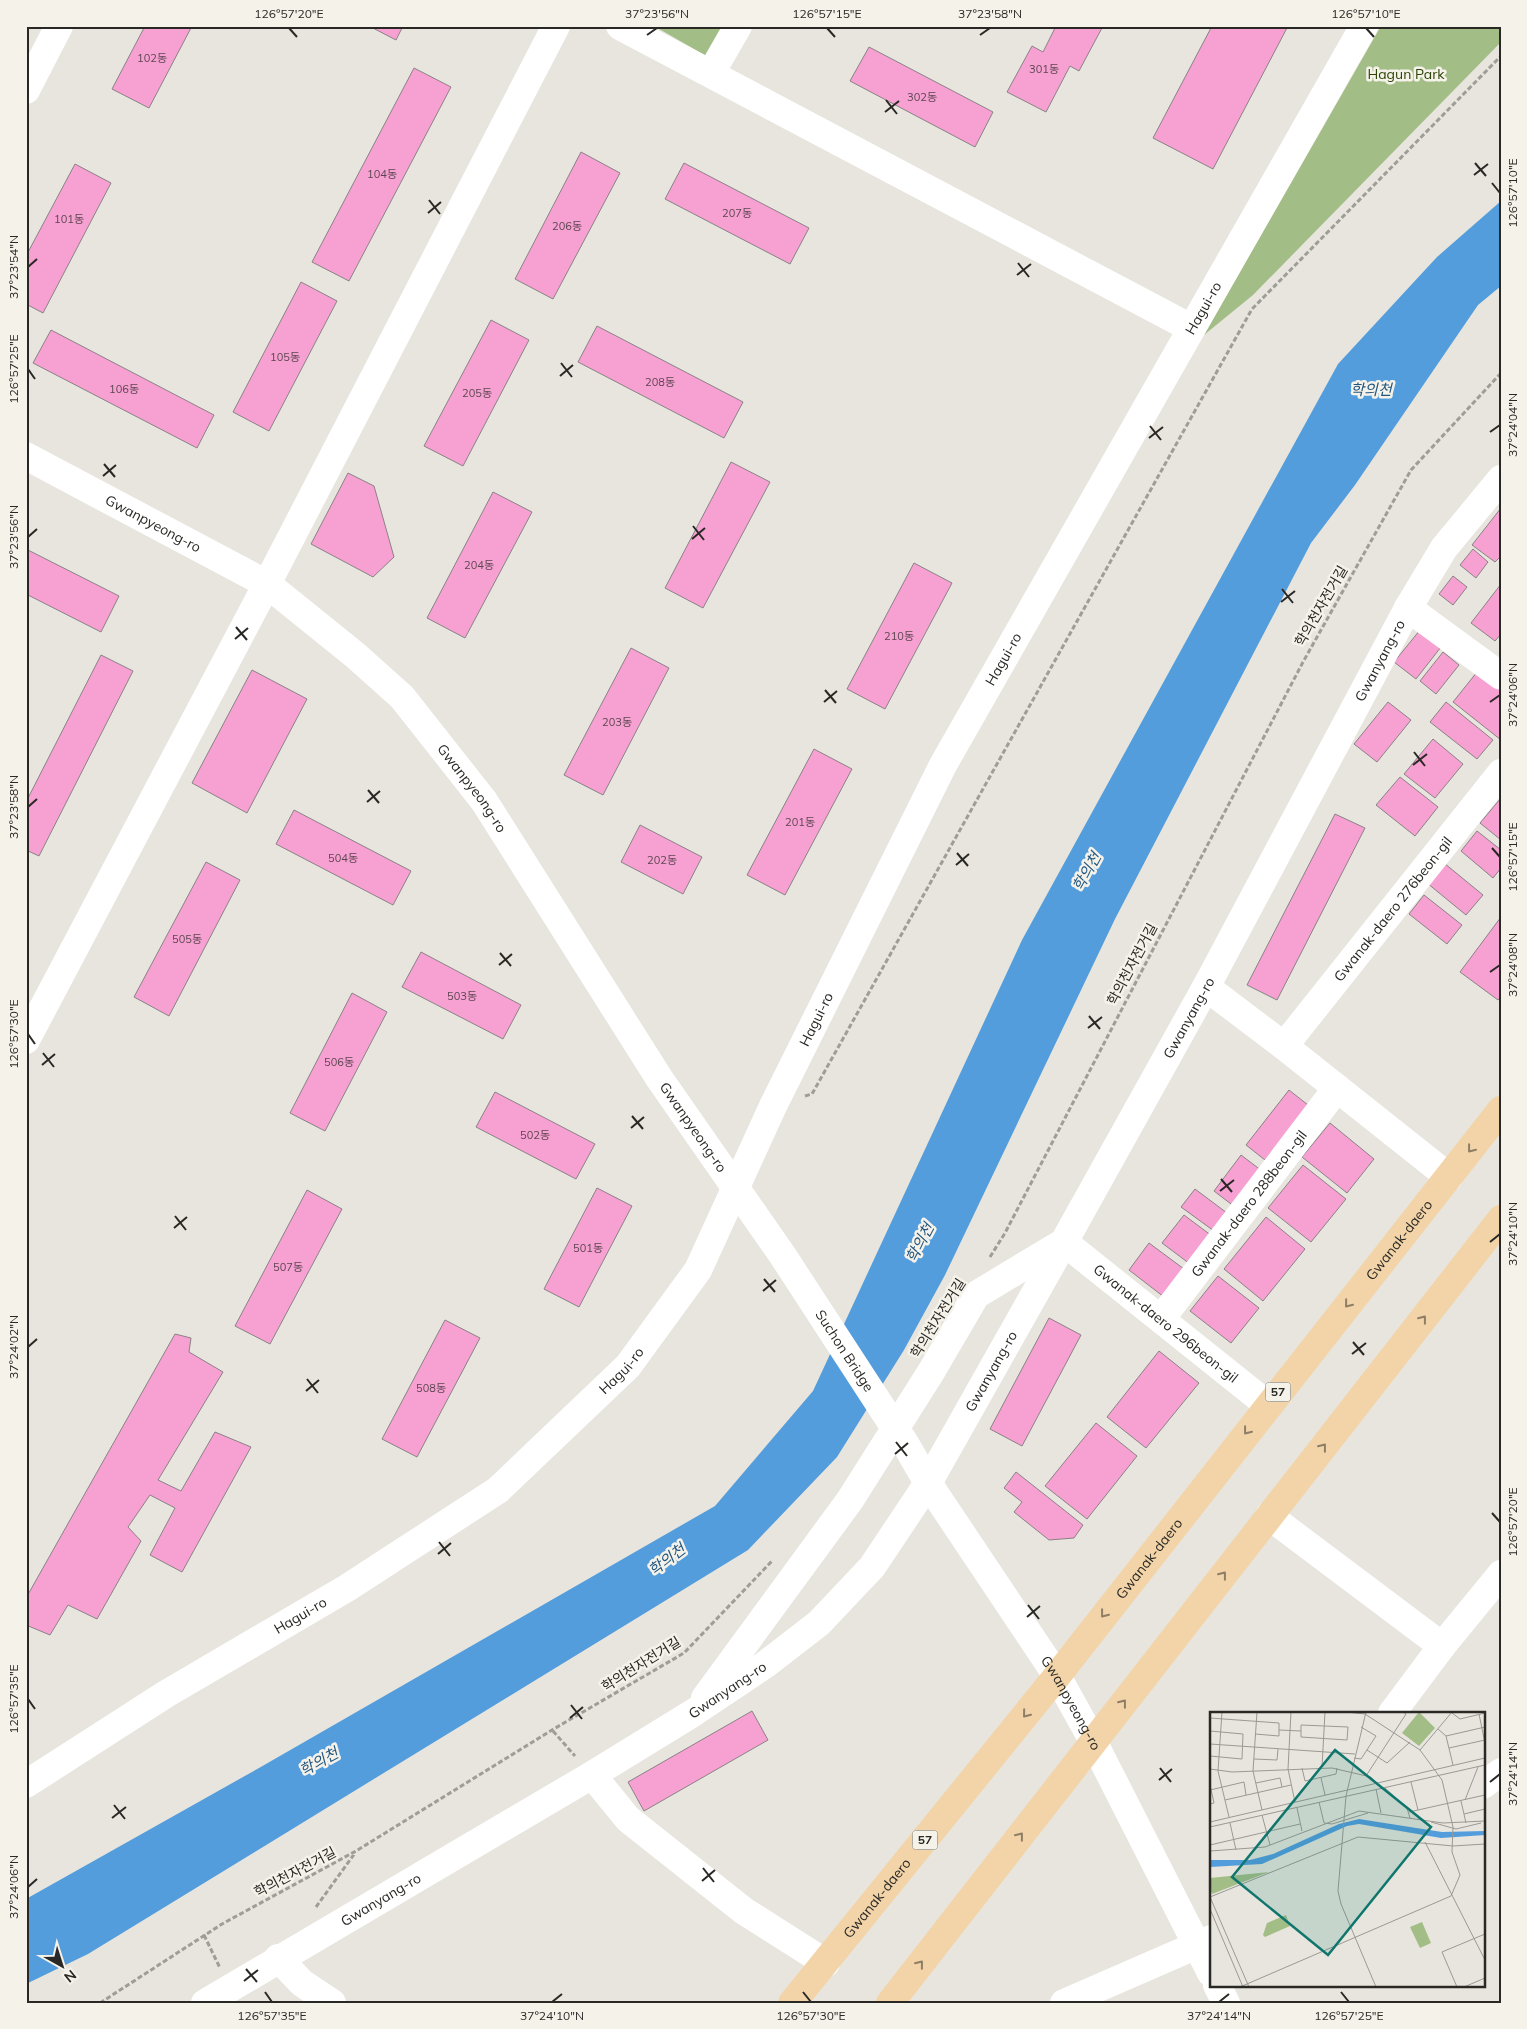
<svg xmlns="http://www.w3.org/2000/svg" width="1527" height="2029" viewBox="0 0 1527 2029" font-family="Mulish,'Noto Sans KR',sans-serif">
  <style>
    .green { fill: #a2bd86 }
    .water { fill: #539ddd }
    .building { fill: #f7a0d2; stroke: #8a8286 }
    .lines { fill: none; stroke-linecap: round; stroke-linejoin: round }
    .path { stroke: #9f9d97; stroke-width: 3; stroke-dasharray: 5 2.5; stroke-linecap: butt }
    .minor { stroke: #fff; stroke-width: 28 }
    .major { stroke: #f3d4a8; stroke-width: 28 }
    .oneway { stroke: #8e7e66 }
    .ticks { fill: none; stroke: #292825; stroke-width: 2 }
    .labels { text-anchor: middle; stroke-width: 5; stroke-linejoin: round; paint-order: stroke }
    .number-label { font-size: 11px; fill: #5c4650 }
    .shield { fill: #f5f2ea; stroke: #666560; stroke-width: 1 }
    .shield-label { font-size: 12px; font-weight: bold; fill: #292825 }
    .park-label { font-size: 14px; fill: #2b4404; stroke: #f5f2ea }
    .street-label { font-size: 14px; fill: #292825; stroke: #f5f2ea }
    .water-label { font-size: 15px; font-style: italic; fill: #225681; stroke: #f5f2ea }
    .inset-road { fill: none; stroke: #9b9993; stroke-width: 1 }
    .view { fill: #0f766e; fill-opacity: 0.15; stroke: #0f766e; stroke-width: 2.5 }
    .inset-edge { fill: none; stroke: #292825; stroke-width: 2.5 }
    .neatline { fill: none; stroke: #292825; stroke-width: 2 }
    .ticks-label { font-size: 12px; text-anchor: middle; fill: #292825 }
  </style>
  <rect width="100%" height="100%" fill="#e7e5dd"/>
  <!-- green -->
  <path class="green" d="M654,26H725L708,57Z
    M1381,26H1501V42L1253,295L1204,335Z"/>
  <!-- water -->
  <path class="water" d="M1501,201V286L1478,305L1355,485L1311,543L1115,919L945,1275L904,1350L837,1457L748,1550L88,1954L26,1984V1899L259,1768L715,1506L813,1391L1022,940L1338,364L1437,257Z"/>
  <!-- building -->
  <path class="building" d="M145,26H192L149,108L112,89Z
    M369,26H403L396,40Z
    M1056,26H1103L1079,71L1070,66L1046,112L1007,92L1032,46L1043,52Z
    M1212,26H1288L1213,169L1153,138Z
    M869,47L993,112L975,147L850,81Z
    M414,68L451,87L349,281L312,262Z
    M581,152L620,173L553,299L515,279Z
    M684,163L809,228L790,264L665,199Z
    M75,164L111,183L43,313L26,304V256Z
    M301,282L337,301L269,431L233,412Z
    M491,320L529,340L463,466L424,446Z
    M597,326L743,402L724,438L578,362Z
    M51,330L214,415L197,448L33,363Z
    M731,462L770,482L703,608L665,588Z
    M348,473L374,486L394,557L373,577L311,544Z
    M493,492L532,512L465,638L427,618Z
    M1501,508V556L1495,562L1472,545Z
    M26,549L119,596L101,632L26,594Z
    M1473,549L1488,562L1476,578L1460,565Z
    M914,563L952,583L885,709L847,689Z
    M1453,576L1467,587L1453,605L1439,594Z
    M1501,584V634L1495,641L1471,623Z
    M1420,630L1441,647L1416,679L1394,662Z
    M631,648L669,668L603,795L564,775Z
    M1443,652L1459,665L1436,694L1420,681Z
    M101,655L133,671L39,856L26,850V802Z
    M1481,667L1501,683V740L1453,702Z
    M252,670L307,699L247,813L192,783Z
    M1388,702L1411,720L1377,762L1354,744Z
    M1446,702L1493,740L1477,759L1430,722Z
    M1433,739L1463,764L1435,798L1404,774Z
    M814,749L852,769L785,895L747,875Z
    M1400,777L1438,807L1415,836L1376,805Z
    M1501,798V840L1480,823Z
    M294,810L411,871L393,905L276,844Z
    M1335,814L1365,828L1277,1000L1247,985Z
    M640,825L702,857L683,894L621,862Z
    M1477,831L1501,850V868L1493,878L1461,851Z
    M206,862L240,880L169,1016L134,997Z
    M1444,863L1483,895L1466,915L1427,883Z
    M1424,895L1462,925L1447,944L1409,914Z
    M1501,917V996L1498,1000L1460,972Z
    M421,952L521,1005L503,1039L402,987Z
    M352,993L387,1012L325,1131L290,1113Z
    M1289,1090L1308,1105L1265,1160L1246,1145Z
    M495,1092L595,1144L576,1179L476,1127Z
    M1330,1123L1374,1159L1347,1193L1302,1157Z
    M1241,1155L1262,1171L1235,1207L1214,1191Z
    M1303,1165L1346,1199L1311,1242L1268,1208Z
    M597,1188L632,1206L579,1307L544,1289Z
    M1195,1189L1227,1213L1214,1231L1181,1207Z
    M307,1190L342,1209L270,1344L235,1326Z
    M1184,1215L1212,1236L1190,1264L1162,1243Z
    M1266,1217L1305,1249L1263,1301L1224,1269Z
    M1149,1243L1184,1269L1164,1297L1129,1270Z
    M1218,1276L1259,1308L1231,1343L1190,1311Z
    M1049,1318L1081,1335L1022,1446L990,1429Z
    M445,1320L480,1338L417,1457L382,1439Z
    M175,1334L191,1338L189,1352L223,1372L158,1480L181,1491L215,1432L251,1447L182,1572L150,1555L175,1508L150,1495L128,1527L141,1541L97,1619L68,1605L50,1635L26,1625V1598Z
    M1159,1351L1199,1383L1146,1448L1107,1417Z
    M1096,1423L1137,1456L1087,1519L1045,1486Z
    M1016,1472L1083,1525L1074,1538L1049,1540L1014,1512L1022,1502L1004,1488Z
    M752,1711L768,1740L644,1811L628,1782Z"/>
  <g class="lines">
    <!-- path -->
    <path class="path" d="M805,1096L812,1094L1252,309L1501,56
      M990,1257L1005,1233L1303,662L1411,470L1501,373
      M553,1731L575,1756
      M316,1907L355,1853
      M204,1935L220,1968
      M100,2003L222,1924L356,1851L552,1730L684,1653L772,1561"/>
    <!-- minor -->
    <g class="minor">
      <path d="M620,26L1191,328"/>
      <path d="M711,73L738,26"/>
      <path d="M26,90L59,26"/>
      <path id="s1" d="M26,456L267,584L355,655L402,697L484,801L659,1078L783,1256L906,1445L928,1483L1057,1676L1093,1741L1211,1973"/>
      <path d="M1408,608L1501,676"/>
      <path d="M1206,987L1284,1046L1449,1177"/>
      <path d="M26,1040L267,584L556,26"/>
      <path id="s2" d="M1284,1046L1501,773"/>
      <path id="s3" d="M1161,1319L1337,1088"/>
      <path d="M1269,1516L1442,1646"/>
      <path id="s4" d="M705,1698L850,1500L931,1372L976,1295L1064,1242L1268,1405"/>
      <path d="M1392,1713L1442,1646L1501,1574"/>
      <path d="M592,1775L628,1819L744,1911L826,1963"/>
      <path id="s5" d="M26,1784L166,1694L347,1588L498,1490L628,1366L698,1270L773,1106L943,765L1364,26"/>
      <path d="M1483,1785L1501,1772"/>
      <path d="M278,1958L302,1983L332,2003"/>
      <path d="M1217,1985L1226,2003"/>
      <path id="s6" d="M205,2003L592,1775L693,1713L766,1664L819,1623L872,1567L928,1483L1064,1242L1206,987L1408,608L1444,548L1501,479"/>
      <path d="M1064,2003L1211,1939"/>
    </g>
    <!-- major -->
    <g class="major">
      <path id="s7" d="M792,2003L1057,1676L1501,1110"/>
      <path d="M890,2003L1501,1219"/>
    </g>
  </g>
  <!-- one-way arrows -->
  <defs><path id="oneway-chevron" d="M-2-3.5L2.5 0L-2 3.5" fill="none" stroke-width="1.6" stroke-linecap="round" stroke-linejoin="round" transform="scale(1.25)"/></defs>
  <g class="oneway">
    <use href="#oneway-chevron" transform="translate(1471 1149) rotate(128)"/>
    <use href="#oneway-chevron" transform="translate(1348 1304) rotate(129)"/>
    <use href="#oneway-chevron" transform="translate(1423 1319) rotate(-52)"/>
    <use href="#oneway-chevron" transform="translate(1247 1431) rotate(128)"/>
    <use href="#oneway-chevron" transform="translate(1323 1447) rotate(-52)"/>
    <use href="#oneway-chevron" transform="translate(1223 1575) rotate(-52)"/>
    <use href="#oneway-chevron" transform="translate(1104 1614) rotate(128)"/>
    <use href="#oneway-chevron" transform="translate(1123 1703) rotate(-52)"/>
    <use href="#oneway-chevron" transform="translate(1026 1714) rotate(129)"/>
    <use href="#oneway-chevron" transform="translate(1020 1836) rotate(-52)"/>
    <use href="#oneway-chevron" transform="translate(920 1964) rotate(-52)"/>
  </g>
  <!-- ticks -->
  <path class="ticks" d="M289,28L297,37M827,28L835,37M1366,28L1374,37M647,35L657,28M980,35L990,28M886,100L897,114M885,112L899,101M1475,163L1486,176M1474,175L1488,164M1492,183L1500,193M429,200L440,214M428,213L441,202M1018,263L1029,277M28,267L37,259M1017,275L1031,264M561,363L572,377M28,369L35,379M560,376L573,365M1150,426L1161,440M1490,432L1500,425M1149,438L1163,427M104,464L115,477M103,476L116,465M693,526L704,540M28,537L37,529M692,539L705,528M1282,589L1293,603M1281,602L1295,591M236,627L247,640M235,639L248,628M825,690L836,703M824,702L837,691M1490,702L1500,695M1414,752L1425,766M1413,765L1427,754M368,790L379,803M367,802L380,791M28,807L37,799M1492,848L1500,857M957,853L968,866M956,865L969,854M500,953L511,966M499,965L512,954M1490,972L1500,965M1089,1016L1100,1029M1088,1028L1102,1017M28,1034L35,1044M43,1053L54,1067M42,1065L55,1054M632,1116L643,1129M631,1128L644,1117M1221,1179L1232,1192M1220,1191L1234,1180M175,1216L186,1230M174,1228L187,1217M1490,1242L1500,1234M764,1279L775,1292M763,1291L776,1280M1353,1342L1364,1355M28,1347L37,1339M1352,1354L1366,1343M307,1379L318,1393M306,1391L319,1380M896,1442L907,1456M895,1454L908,1443M1492,1513L1500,1522M439,1542L450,1556M438,1554L451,1543M1028,1605L1039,1619M1027,1617L1040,1606M28,1699L35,1709M571,1705L582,1719M570,1718L583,1707M1160,1768L1171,1782M1159,1780L1172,1769M1490,1782L1500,1774M114,1805L125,1819M112,1818L126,1807M703,1868L714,1882M702,1881L715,1870M28,1887L37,1879M246,1969L257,1982M244,1981L258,1970M265,1992L272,2002M803,1992L811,2002M1341,1992L1349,2002M552,2002L562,1994M1219,2002L1229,1994"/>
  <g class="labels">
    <!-- number labels -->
    <g class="number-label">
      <text x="152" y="62">102동</text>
      <text x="1044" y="73">301동</text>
      <text x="922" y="101">302동</text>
      <text x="382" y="178">104동</text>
      <text x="737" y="217">207동</text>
      <text x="69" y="223">101동</text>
      <text x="567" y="230">206동</text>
      <text x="285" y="361">105동</text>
      <text x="660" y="386">208동</text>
      <text x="124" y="393">106동</text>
      <text x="477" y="397">205동</text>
      <text x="479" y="569">204동</text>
      <text x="899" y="640">210동</text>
      <text x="617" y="726">203동</text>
      <text x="800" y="826">201동</text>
      <text x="343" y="862">504동</text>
      <text x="662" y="864">202동</text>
      <text x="187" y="943">505동</text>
      <text x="462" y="1000">503동</text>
      <text x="339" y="1066">506동</text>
      <text x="535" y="1139">502동</text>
      <text x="588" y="1252">501동</text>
      <text x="288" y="1271">507동</text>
      <text x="431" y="1392">508동</text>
    </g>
    <!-- shield labels -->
    <g class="shield">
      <rect x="1265.5" y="1382.5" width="25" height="19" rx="4"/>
      <rect x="912.5" y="1830.5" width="25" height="19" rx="4"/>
    </g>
    <g class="shield-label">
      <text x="1278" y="1396">57</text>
      <text x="925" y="1844">57</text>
    </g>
    <!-- park labels -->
    <g class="park-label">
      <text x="1406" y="79">Hagun Park</text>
    </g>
    <!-- street labels -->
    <g class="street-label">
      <text dy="5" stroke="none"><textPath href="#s5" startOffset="1942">Hagui-ro</textPath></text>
      <text dy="5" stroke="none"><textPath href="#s1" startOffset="144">Gwanpyeong-ro</textPath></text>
      <text transform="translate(1321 606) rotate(-60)" y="5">학의천자전거길</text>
      <text dy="5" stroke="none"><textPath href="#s5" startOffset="1538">Hagui-ro</textPath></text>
      <text dy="5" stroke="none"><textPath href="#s6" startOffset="1839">Gwanyang-ro</textPath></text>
      <text dy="5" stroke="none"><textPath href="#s1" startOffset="564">Gwanpyeong-ro</textPath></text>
      <text dy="5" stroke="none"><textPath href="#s2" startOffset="175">Gwanak-daero 276beon-gil</textPath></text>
      <text transform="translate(1132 964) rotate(-62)" y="5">학의천자전거길</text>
      <text dy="5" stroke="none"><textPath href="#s5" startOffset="1132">Hagui-ro</textPath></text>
      <text dy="5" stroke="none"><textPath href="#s6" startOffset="1434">Gwanyang-ro</textPath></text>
      <text dy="5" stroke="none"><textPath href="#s1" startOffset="969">Gwanpyeong-ro</textPath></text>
      <text dy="5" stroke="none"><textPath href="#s3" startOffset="145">Gwanak-daero 288beon-gil</textPath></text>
      <text dy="5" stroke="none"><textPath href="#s7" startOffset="975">Gwanak-daero</textPath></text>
      <text transform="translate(938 1318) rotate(-58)" y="5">학의천자전거길</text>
      <text dy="5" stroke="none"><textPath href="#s4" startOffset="719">Gwanak-daero 296beon-gil</textPath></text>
      <text dy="5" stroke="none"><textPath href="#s1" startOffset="1239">Suchon Bridge</textPath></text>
      <text dy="5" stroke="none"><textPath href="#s5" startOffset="728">Hagui-ro</textPath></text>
      <text dy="5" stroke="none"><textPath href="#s6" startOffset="1029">Gwanyang-ro</textPath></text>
      <text dy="5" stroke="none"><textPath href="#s7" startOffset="570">Gwanak-daero</textPath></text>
      <text dy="5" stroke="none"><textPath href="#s5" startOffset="322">Hagui-ro</textPath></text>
      <text transform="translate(641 1664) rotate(-32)" y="5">학의천자전거길</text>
      <text dy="5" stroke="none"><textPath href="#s6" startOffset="609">Gwanyang-ro</textPath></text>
      <text dy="5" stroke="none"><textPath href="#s1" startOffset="1658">Gwanpyeong-ro</textPath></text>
      <text transform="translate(295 1872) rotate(-28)" y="5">학의천자전거길</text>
      <text dy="5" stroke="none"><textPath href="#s7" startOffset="135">Gwanak-daero</textPath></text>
      <text dy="5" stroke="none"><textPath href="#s6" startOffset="204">Gwanyang-ro</textPath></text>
    </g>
    <!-- water labels -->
    <g class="water-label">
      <text x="1371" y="395">학의천</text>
      <text transform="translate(1087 872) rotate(-61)" y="5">학의천</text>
      <text transform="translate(920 1243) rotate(-62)" y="5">학의천</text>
      <text transform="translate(667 1560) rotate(-37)" y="5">학의천</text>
      <text transform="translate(319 1762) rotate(-29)" y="5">학의천</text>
    </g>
  </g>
  <!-- overview -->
  <g transform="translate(1210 1712)">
    <rect width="275" height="275" fill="#e7e5dd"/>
    <path d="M209,0L225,16L209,34L192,21ZM59,160L2,182L0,177V166ZM76,203L80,214L55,225L53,223L57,211ZM212,210L221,231L210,236L200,215Z" fill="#a2bd86"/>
    <path d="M149,107L232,120L275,119V123L231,126L149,112L137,114L52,152L0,155V148H40L63,142L129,112Z" fill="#539ddd"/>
    <path class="inset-road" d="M12,0L8,59L19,105M47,0L43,59L52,98M81,0L78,57L85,90M136,0L155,2L210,38M156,0L136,84L128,179L131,192L166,275M242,1L250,7L275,1M269,2L275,31M0,6L69,11V24L45,22M91,13L138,15L137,28L91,25ZM228,17L236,24L243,53M69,18L91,19M0,19L33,22L32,47L0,44M236,24L275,15M0,32L145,42M239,36L275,28M157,38L177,51L200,30M144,46L151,47L166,24L151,15M44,47L67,48L68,37M112,55L115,0M92,56L95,69L126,62L127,56M0,57L22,60L122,56L161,65L166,71M156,64L196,2L193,0M111,66L115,83M201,70L208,98M46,71L70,66L72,75M0,73L4,91L0,92M175,76L197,96L200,106M166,77L171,101M0,78L34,70L36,83M15,88L81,73M255,88L268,55M251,89L256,111M109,90L114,111L122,112L158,101M87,96L92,119M199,100L275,83M254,102L275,97M52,103L60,133M0,110L275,46M221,110L246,117L271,111M20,111L26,138M0,115L275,53M215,130L275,248M0,133L90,112M0,139L55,135L149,99L233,111L275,109M0,185L148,125L243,134L275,132M0,185L39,275M0,197L33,275M30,275L241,184L250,163L242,140L243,115L232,68L210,38L242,0M247,275L232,240L275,222M254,275L275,266"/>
    <path class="view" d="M125,38L221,115L118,243L22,165Z"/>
    <rect width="275" height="275" class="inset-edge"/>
  </g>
  <!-- border -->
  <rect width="1527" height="2029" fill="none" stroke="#f5f2ea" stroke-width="55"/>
  <!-- north arrow -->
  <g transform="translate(62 1966) rotate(141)" stroke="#f5f2ea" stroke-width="4" paint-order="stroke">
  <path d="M0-4L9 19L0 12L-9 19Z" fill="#292825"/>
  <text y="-8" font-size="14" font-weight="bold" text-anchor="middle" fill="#292825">N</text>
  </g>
  <rect x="28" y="28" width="1472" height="1974" class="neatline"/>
  <g class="ticks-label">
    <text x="289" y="18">126°57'20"E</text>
    <text x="657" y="18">37°23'56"N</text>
    <text x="827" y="18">126°57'15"E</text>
    <text x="990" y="18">37°23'58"N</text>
    <text x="1366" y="18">126°57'10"E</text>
    <text transform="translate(1513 193) rotate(-90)" y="4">126°57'10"E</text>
    <text transform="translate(14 267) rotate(-90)" y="4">37°23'54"N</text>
    <text transform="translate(14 369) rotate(-90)" y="4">126°57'25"E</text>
    <text transform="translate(1513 425) rotate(-90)" y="4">37°24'04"N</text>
    <text transform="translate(14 537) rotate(-90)" y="4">37°23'56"N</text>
    <text transform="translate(1513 695) rotate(-90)" y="4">37°24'06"N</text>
    <text transform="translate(14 807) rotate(-90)" y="4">37°23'58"N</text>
    <text transform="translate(1513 857) rotate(-90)" y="4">126°57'15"E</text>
    <text transform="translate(1513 965) rotate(-90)" y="4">37°24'08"N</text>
    <text transform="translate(14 1034) rotate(-90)" y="4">126°57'30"E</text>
    <text transform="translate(1513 1234) rotate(-90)" y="4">37°24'10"N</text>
    <text transform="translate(14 1347) rotate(-90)" y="4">37°24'02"N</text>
    <text transform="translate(1513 1522) rotate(-90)" y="4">126°57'20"E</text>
    <text transform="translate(14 1699) rotate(-90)" y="4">126°57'35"E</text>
    <text transform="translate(1513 1774) rotate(-90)" y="4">37°24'14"N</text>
    <text transform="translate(14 1887) rotate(-90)" y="4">37°24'06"N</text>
    <text x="272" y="2020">126°57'35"E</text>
    <text x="552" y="2020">37°24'10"N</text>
    <text x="811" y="2020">126°57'30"E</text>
    <text x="1219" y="2020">37°24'14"N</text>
    <text x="1349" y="2020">126°57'25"E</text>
  </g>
</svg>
